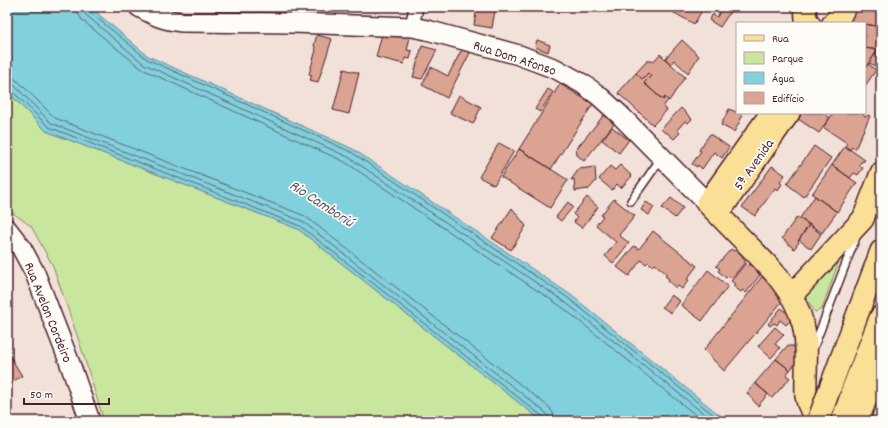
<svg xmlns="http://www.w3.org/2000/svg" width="888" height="428" viewBox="0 0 888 428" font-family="Dekko,sans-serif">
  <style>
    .green { fill: #c9e69e; stroke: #8a8264 }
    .water { fill: #81d0dd; stroke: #6b8996 }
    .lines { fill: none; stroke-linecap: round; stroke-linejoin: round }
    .shore { stroke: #606672; stroke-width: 1 }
    .building { fill: #daa392; stroke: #4a1f2b }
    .lane-casing { stroke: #4a1f2b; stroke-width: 10 }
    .street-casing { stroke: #4a1f2b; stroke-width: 16 }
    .secondary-casing { stroke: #4a1f2b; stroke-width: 22 }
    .primary-casing { stroke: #4a1f2b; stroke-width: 24 }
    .highway-casing { stroke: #4a1f2b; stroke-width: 25 }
    .lane { stroke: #fdfcf7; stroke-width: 7 }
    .street { stroke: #fdfcf7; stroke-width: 13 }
    .secondary { stroke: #fdfcf7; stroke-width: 19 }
    .primary { stroke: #fadf96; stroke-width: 21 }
    .highway { stroke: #fadf96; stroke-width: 22 }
    .primary-bridge-casing { stroke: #4a1f2b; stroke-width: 24; stroke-linecap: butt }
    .primary-bridge { stroke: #fadf96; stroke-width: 21 }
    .labels { text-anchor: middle; stroke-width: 3.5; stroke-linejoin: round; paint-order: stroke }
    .street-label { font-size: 14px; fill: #4a1f2b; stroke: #fdfcf7 }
    .water-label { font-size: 15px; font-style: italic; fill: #5a5460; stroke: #fdfcf7 }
  </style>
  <rect width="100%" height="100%" fill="#f2e1d9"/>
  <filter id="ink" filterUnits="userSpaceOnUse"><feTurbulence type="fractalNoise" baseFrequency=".025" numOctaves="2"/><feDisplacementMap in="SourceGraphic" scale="8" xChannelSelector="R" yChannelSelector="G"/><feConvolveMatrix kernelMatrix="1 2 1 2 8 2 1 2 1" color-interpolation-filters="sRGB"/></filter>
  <g filter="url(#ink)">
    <!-- green -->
    <path class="green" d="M7,91L46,131L298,229L542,421H104L80,344L53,266L31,226L7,209Z
      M840,258L822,309L815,312L804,295Z"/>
    <!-- water -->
    <path class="water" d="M7,7H90L148,56L353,149L571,295L727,421H542L298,229L46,131L7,91Z"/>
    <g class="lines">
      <!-- shore -->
      <path class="shore" d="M77,7L78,13L82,20L142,69L345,162L562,307L703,421
        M83,7L84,11L86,15L144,64L348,157L565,302L713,421
        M88,7L90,12L147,59L351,152L568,298L721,421
        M7,78H13L19,82L55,118L305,216L549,407L553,413L555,421
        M7,84H11L15,86L51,123L302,221L545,412L548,416L549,421
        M7,89L11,90L49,127L300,226L542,416L544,418V421"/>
    </g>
    <!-- building -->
    <path class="building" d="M477,7L495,10L492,28L474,25Z
      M671,7H699L703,9L694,24L669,10Z
      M723,7H730L732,9L720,27L709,20L713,14L717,17Z
      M859,7H881V27L865,24V23H859L849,21Z
      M865,24L881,27V45L878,50L865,48Z
      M382,34L410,37L407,50L412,51L410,59L405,58L404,64L376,57Z
      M317,35L332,39L318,82L310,80L312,75L309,74L316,50L314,45Z
      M537,40L550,45L548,52L535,47Z
      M682,40L699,56L688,73L674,60L671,64L665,59Z
      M881,45V68L869,63Z
      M422,46L437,50L422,79L413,77Z
      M865,48L878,50L865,68Z
      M462,49L471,51L447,98L422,85L431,67L448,76Z
      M660,54L685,77L669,101L665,97L663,100L644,83L651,76L648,73L642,79L636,73L647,61H654Z
      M868,64L876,70L865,86V68Z
      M344,69L359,73L349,114L333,110Z
      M636,73L642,79L648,73L651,76L644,83L663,100L665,97L668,100L663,107L667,110L653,125L618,93Z
      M560,84L593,104L551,169L519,149Z
      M548,89L553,92L540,112L535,109Z
      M459,95L481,107L473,124L450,113Z
      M681,108L692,119L688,123L685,121L677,130L680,133L674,139L666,132L665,133L661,129Z
      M729,109L743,115L734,132L721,125Z
      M802,113H824L830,118L819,133L798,119Z
      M833,113H861L866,117L868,115L870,116L855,149L852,147L850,150L845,146L847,143L823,127Z
      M604,115L614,124L584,161L577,155L576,149Z
      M612,127L629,140L619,153L602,140Z
      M710,134L729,147L722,158L714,152L702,169L698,165L697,167L692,164L701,151L699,150Z
      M499,143L514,151L494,185L479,177Z
      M814,146L831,158L804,197L787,184Z
      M845,146L865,160L863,162L862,161L859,165L863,168L858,175L854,173L850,178L832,165Z
      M519,149L568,180L550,208L501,177Z
      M620,165L632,176L621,188L617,184L612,190L599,179L610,166L615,170Z
      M832,165L857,183L837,212L812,194Z
      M772,166L785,175L780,182L782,184L778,190L775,188L755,216L742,207Z
      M595,167L596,181L588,190V189L575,191L574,179L571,180L579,169Z
      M815,196L837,212L822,233L800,218Z
      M587,197L598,207L582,228L574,222L577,218L573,214Z
      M671,198L683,208L675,218L662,208Z
      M614,199L635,216L619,235L629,243L613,263L605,256L616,242L596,225L603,216L601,215Z
      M568,202L573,207L561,221L556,217Z
      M646,202L654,207L649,215L641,210Z
      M512,208L526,226L511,250L492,238Z
      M797,217L809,225L798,241L799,242L794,249L782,238Z
      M809,225L821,234L811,249L799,240Z
      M653,231L697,266L687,279L689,280L682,289L678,286L676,288L668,281L669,279L665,276L667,274L655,264L653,266L648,262L646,264L641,260L629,276L617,267L634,246L639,249Z
      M731,249L734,251L736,250L743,256L742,258L746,261L732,278L728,276L726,278L718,271L720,269L716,266Z
      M746,263L749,266L750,264L758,271L757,272L760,275L746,293L743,290L741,292L733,286L735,284L731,281Z
      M708,270L728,286L702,321L681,305Z
      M764,274L785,298L724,371L704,350Z
      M671,295L680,301L671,313L662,307Z
      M781,308L793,318L786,325L780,320L777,325L774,323L770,326L768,324Z
      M775,327L784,335L775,344L780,348L771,358L758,346Z
      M788,345L789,346H794L795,352L797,353L796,363L790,370L776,359Z
      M7,351L22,376L7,385Z
      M776,359L790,370L786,375L790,378L772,398L755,383Z
      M755,383L768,394L758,406L747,393Z"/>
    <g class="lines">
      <!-- lane casing -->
      <g class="lane-casing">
        <path id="lane" d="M631,201L662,157
          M813,349L856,237"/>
      </g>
      <!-- street casing -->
      <g class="street-casing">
        <path id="street" d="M412,27L416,7"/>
      </g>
      <!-- secondary casing -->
      <g class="secondary-casing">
        <path id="secondary" d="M139,7C155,16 163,20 182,22L292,23L412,27L427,30L519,55L556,69L583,84L598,95L619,114L707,203
          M7,229L21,247L35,273L69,361L90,421"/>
      </g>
      <!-- primary casing -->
      <g class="primary-casing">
        <path id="primary" d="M805,7L806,19L809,23
          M833,23L841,15L845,7
          M771,113L707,203C721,217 734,231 748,245C770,267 795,292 803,324C809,347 805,372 806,396C808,407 812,413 819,421
          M718,214L789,113
          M791,296L863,219L881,173
          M830,388L881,251"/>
      </g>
      <!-- highway casing -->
      <g class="highway-casing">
        <path id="highway" d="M841,421L881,317
          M857,421L881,360"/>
      </g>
      <!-- lane -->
      <use href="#lane" class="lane"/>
      <!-- street -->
      <use href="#street" class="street"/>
      <!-- secondary -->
      <use href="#secondary" class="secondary"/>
      <!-- primary -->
      <use href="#primary" class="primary"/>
      <!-- highway -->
      <use href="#highway" class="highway"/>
      <!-- primary-bridge casing -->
      <g class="primary-bridge-casing">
        <path id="primary-bridge" d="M818,421L830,388"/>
      </g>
      <!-- primary-bridge -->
      <use href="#primary-bridge" class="primary-bridge"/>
    </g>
  </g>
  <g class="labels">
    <!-- street labels -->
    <g class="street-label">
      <text transform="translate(515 57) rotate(18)" y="5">Rua Dom Afonso</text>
      <text transform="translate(753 164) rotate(-55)" y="5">5ª Avenida</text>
      <text transform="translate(49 312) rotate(68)" y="5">Rua Avelon Cordeiro</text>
    </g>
    <!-- water labels -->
    <g class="water-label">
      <text transform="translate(322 203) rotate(33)" y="5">Rio Camboriú</text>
    </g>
  </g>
  <!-- margin -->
  <rect width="888" height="428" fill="none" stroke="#fdfcf7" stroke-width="24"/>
  <rect x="12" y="12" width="864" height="404" fill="none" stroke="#4a1f2b" stroke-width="1.5" filter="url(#ink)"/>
  <!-- legend -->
  <rect x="736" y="22" width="130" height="92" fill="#fdfcf7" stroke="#b5a4a5"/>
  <rect x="744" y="35" width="20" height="6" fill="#fadf96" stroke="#b5a4a5"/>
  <text x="772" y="42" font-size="12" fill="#4a1f2b">Rua</text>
  <rect x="744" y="52" width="20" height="12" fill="#c9e69e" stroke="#b5a4a5"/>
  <text x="772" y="62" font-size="12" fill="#4a1f2b">Parque</text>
  <rect x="744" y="72" width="20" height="12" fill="#81d0dd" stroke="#b5a4a5"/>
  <text x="772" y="82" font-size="12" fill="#4a1f2b">Água</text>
  <rect x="744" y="92" width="20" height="12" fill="#daa392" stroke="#b5a4a5"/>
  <text x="772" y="102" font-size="12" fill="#4a1f2b">Edifício</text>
  <!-- scale -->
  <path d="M24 398v6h85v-6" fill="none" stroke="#4a1f2b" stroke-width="2"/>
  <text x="30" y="398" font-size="12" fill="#4a1f2b" stroke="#fdfcf7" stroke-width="3" paint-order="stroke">50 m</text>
</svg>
